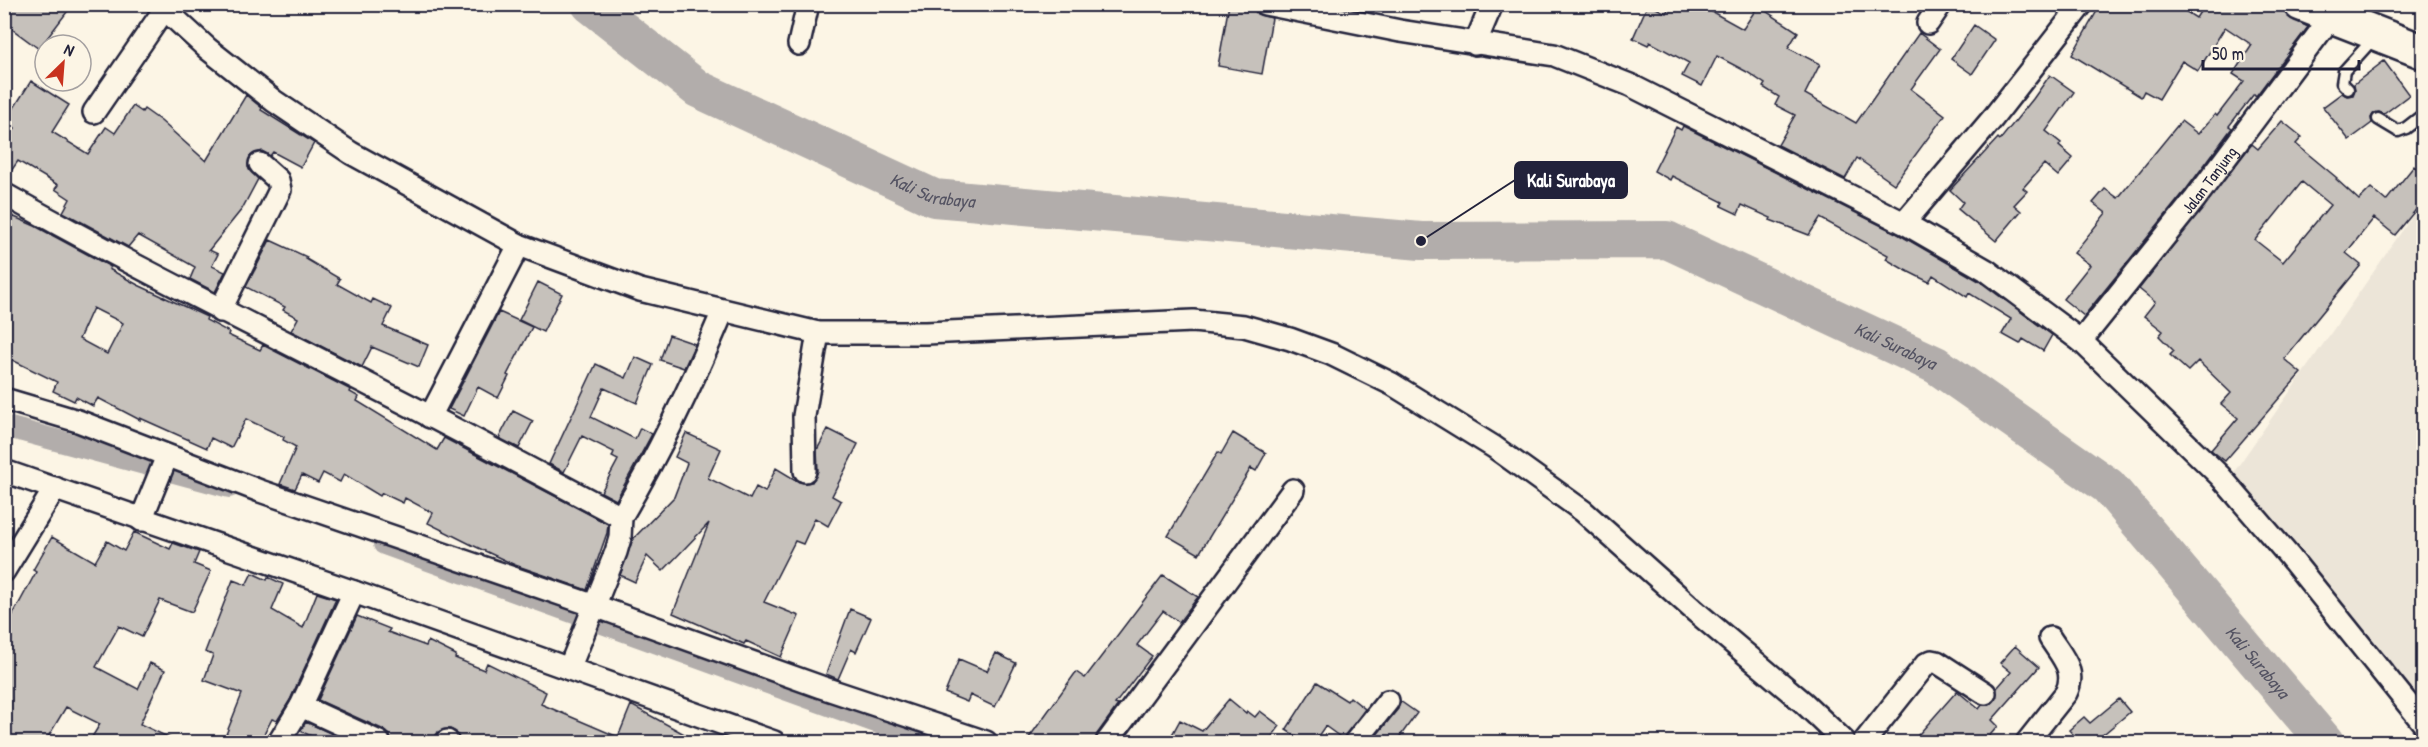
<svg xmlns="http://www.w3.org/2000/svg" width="2428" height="747" viewBox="0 0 2428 747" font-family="'Patrick Hand',sans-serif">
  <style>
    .built { fill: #ece5d8 }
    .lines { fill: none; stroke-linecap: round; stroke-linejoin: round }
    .canal { stroke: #b2adab; stroke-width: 22 }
    .river { stroke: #b2adab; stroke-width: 38 }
    .building { fill: #c6c1bb; stroke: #22223b; stroke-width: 1.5; fill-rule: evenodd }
    .lane-casing { stroke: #22223b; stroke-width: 15 }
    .street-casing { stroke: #22223b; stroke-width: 26 }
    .primary-casing { stroke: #22223b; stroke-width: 38 }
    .lane { stroke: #fcf5e5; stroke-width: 10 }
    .street { stroke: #fcf5e5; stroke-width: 21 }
    .primary { stroke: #fcf5e5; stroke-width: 33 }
    .labels { text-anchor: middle; stroke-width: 5; stroke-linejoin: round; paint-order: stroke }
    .street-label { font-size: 16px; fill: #22223b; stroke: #fcf5e5 }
    .water-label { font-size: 18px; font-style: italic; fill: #545362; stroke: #fcf5e5 }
    .leader { fill: none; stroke: #22223b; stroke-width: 2 }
    .callout-dot { fill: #22223b; stroke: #fcf5e5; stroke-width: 2 }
    .callout { fill: #22223b; stroke: #22223b; stroke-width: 2 }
    .callout-label { font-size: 18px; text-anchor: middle; font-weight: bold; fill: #fff }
  </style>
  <rect width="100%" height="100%" fill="#fcf5e5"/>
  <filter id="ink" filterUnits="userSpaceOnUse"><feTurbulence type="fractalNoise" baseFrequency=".0167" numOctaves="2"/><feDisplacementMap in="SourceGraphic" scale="12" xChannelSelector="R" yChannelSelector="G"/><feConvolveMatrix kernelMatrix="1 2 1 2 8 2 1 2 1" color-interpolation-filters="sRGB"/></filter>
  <g filter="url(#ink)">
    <!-- built -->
    <path class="built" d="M2423,201V718L2234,472Z"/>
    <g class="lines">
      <!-- canal -->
      <path class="canal" d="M4,426L229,487
        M384,544L931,742"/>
      <!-- river -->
      <path class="river" id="s1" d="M590,4L698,89L934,198L1421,241L1667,240L1936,365L2108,486L2325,742"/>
    </g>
    <!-- building -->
    <path class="building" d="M4,4H73L39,49L4,23Z
      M1229,4L1253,7L1257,14L1272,18L1262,74L1218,66Z
      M1648,4L1666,13L1671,4H1698L1743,29L1758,6L1798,32L1788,48L1820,64L1805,94L1856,123L1919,33L1940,49L1911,89L1945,115L1894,184L1857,158L1845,179L1778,145L1795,115L1775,105L1779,97L1763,87L1765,84L1747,72L1717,56L1702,86L1682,76L1689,63L1650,42L1648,45L1633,38Z
      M2101,4H2174L2196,18L2205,4H2283L2287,16L2308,27L2256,96L2254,94L2229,126L2232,128L2185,191L2084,316L2063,299L2090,265L2074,253L2106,213L2093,203L2105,189L2118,198L2181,121L2198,134L2215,114L2217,116L2244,81L2233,74L2252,45L2225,27L2198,71L2182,61L2159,99L2144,91L2141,97L2072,55Z
      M1974,25L1995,40L1972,74L1951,59Z
      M2384,61L2409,95L2384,114L2379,112L2374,113L2371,118L2372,123L2349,140L2323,107L2342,93L2347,96L2353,95L2355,90L2354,84Z
      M2050,75L2074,92L2046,131L2061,143L2059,146L2073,158L2058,176L2044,164L2023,188L2027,191L2014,205L2021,211L1996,241L1958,209L1963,202L1950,190L1998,138L2000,140L2033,99Z
      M31,81L69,105L52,132L88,154L106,127L115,133L133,106L142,112L144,109L161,121L206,161L246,95L262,108L261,110L314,143L301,167L273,152L270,156L262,151L250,156L248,167L258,179L242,209L209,250L218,254L212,266L225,272L215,292L190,279L195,267L138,235L128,247L63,212L70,199L55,189L58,185L18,161L4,181V147L15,128L5,122Z
      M2282,121L2302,137L2296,144L2337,178L2336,179L2359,200L2371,188L2386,201L2414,166L2424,174V200L2395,235L2374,218L2346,253L2361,265L2284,359L2301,373L2225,461L2211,450L2238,418L2221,404L2231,393L2198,361L2188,371L2170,355L2174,351L2159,336L2163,331L2144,316L2155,302L2139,289L2252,144L2258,149ZM2302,182L2330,205L2283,262L2255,240Z
      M1683,126L1898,234L1979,281L2052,335L2043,351L2023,339L2020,344L2002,334L2011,319L1969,293L1967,297L1933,275L1929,282L1903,269L1886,259L1888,255L1820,218L1809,235L1770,220L1771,218L1742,205L1738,214L1721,206L1723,202L1672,176L1670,180L1654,171L1676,127L1681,130Z
      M12,216L35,226L111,267L109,269L138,285L207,317L206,320L229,332L228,335L260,350L263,345L351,390L350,392L359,397L357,401L437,450L444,438L608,524L607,533L587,590L515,565L472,545L428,523L433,513L405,498L403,503L382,493L380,496L344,474L340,482L323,473L318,483L302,475L295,489L280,484L296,447L283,440L284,437L246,419L231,448L211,438L207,448L140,418V420L98,398L93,406L76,397L74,401L53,391L57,382L4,356V234ZM93,308L123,323L107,354L79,339Z
      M270,240L307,257L306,259L340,279L337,284L371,303L373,299L392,308L383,326L428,345L419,367L372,347L362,367L291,331L298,318L283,310L285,307L246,287Z
      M538,282L562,294L543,332L519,320Z
      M499,312L532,327L507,375L509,376L498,398L478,387L464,416L449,409Z
      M669,335L695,344L684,368L660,360Z
      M635,357L653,365L637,403L604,388L591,417L635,439L640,428L652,434L616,500L601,492L618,460L612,457L614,452L582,436L564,472L549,464L596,364L626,378Z
      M513,411L533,421L519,448L499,438Z
      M828,429L858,444L832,496L841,501L828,526L815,518L803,544L795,541L764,602L799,616L781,657L746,641L744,644L673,613L709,523L663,571L647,556L635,582L620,575L633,539L674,497L687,463L675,457L686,433L721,449L708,478L750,499L756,487L765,492L776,468L799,482H812L818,471L817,450Z
      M1233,433L1266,453L1256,471L1251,468L1199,554L1168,536L1218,452L1221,454Z
      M134,532L170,549L173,543L199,552L194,564L211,571L192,612L160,600L142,637L119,626L96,667L138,689L150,663L165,670L140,724L178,742H89L100,724L66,707L45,742H4V617L10,620L36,572L33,570L52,537L95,562L107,541L124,551Z
      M252,573L267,580L268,577L283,584L272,610L303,628L317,593L336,599L290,700L277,721L272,719L260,742H223L242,694L204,680L213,655L205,652L233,580L246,585Z
      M1163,575L1198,597L1179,622L1163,611L1137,645L1152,656L1115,704L1118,705L1097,734L1095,742H1026L1076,672L1085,678Z
      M850,609L871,618L856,652L851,649L838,679L826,674Z
      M357,616L390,629L388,632L426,646L428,641L456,655L455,658L484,670L487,663L546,692L541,704L618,737L631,705L699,742H459L456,732L450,729L438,732L434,742H391L390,735L384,730L318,700Z
      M2015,646L2039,667L1992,720L1998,726L1984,742H1912L1957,691L1979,709L1982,705H1990L1995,700L1997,688L2011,672L2000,663Z
      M996,653L1016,663L995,707L970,695L967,702L945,693L959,659L987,671Z
      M1317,682L1347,701L1350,697L1365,709L1343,739L1325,726L1314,742H1305L1286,730Z
      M1229,699L1246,713L1247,711L1255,717L1260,711L1280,726L1268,742H1168L1180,720L1202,731Z
      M2119,699L2130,712L2094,742H2080L2069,730L2084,717L2090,723Z
      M1400,701L1417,713L1396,742H1371L1398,709Z
      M306,722L350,742H325L300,731Z"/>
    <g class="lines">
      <!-- lane casing -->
      <g class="lane-casing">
        <path id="lane" d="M2348,89L2342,83L2344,71L2374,38
          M2378,119L2398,131L2406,128L2424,114"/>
      </g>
      <!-- street casing -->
      <g class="street-casing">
        <g id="street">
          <path d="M159,4L208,49L274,101L351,153L519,245L640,290L818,333H926L1193,321L1244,326L1290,339L1331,354L1392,384L1494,447L1583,511L1695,611L1804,703L1845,742"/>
          <path d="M1265,4L1400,31L1554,55L1630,85L1904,223L1986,270L2081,341L2220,476L2289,556L2424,724"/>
          <path d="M1928,23L1941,4"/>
          <path d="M799,44L808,4"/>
          <path d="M1475,44L1492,4"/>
          <path d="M94,112L164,10"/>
          <path d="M4,194C130,265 259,328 387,394C466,434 543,476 621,517L620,538L616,552L569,669"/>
          <path d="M1904,223L1993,118L2082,4"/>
          <path d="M220,311L280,190L278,180L260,164"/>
          <path id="s2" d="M2081,341L2195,199L2332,16"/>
          <path d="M4,399L78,421L260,491L595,606L821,687L986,742"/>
          <path d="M430,417L519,245"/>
          <path d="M4,471L354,592L774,742"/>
          <path d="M805,471L804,416L818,333"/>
          <path d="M621,517C661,450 693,382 723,311"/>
          <path d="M141,520L167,456"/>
          <path d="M4,571L55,488"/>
          <path d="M301,706L379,742"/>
          <path d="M279,742L301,706L354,592"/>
          <path d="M446,742L447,741"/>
          <path d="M1107,742L1293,490"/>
          <path d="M1355,742L1388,701"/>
          <path d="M1864,742L1926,664L1932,661L1937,662L1985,693"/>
          <path d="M2027,742L2066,693C2077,671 2062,657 2050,638"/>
        </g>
      </g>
      <!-- primary casing -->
      <g class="primary-casing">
        <path id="primary" d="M2301,4L2424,52"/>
      </g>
      <!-- lane -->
      <use href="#lane" class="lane"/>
      <!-- street -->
      <use href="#street" class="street"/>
      <!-- primary -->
      <use href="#primary" class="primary"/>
    </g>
  </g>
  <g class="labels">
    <!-- street labels -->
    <g class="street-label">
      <text dy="6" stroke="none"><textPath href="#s2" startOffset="206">Jalan Tanjung</textPath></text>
    </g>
    <!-- water labels -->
    <g class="water-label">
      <text dy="6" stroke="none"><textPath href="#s1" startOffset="394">Kali Surabaya</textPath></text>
      <text dy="6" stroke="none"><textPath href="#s1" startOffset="1384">Kali Surabaya</textPath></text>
      <text dy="6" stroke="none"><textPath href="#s1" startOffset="1870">Kali Surabaya</textPath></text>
    </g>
  </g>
  <!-- callouts -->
  <path class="leader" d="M1421 241L1515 180"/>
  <circle class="callout-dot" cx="1421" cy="241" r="6"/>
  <rect class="callout" x="1515" y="162" width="112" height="36" rx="6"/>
  <g class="callout-label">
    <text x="1571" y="187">Kali Surabaya</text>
  </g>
  <!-- margin -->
  <rect width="2428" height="747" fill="none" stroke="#fcf5e5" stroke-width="24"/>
  <rect x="12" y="12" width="2404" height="723" fill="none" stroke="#22223b" stroke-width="2" filter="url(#ink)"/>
  <!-- north arrow -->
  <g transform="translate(63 63) rotate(25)"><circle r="28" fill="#fcf5e5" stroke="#a5a1a1" stroke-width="1.5"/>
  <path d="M0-4.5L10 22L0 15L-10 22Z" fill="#c8321e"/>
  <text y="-9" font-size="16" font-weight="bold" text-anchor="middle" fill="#22223b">N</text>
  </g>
  <!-- scale -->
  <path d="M2203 60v9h156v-9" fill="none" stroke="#22223b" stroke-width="3"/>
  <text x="2212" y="60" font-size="18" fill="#22223b" stroke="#fcf5e5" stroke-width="4.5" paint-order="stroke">50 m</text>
</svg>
